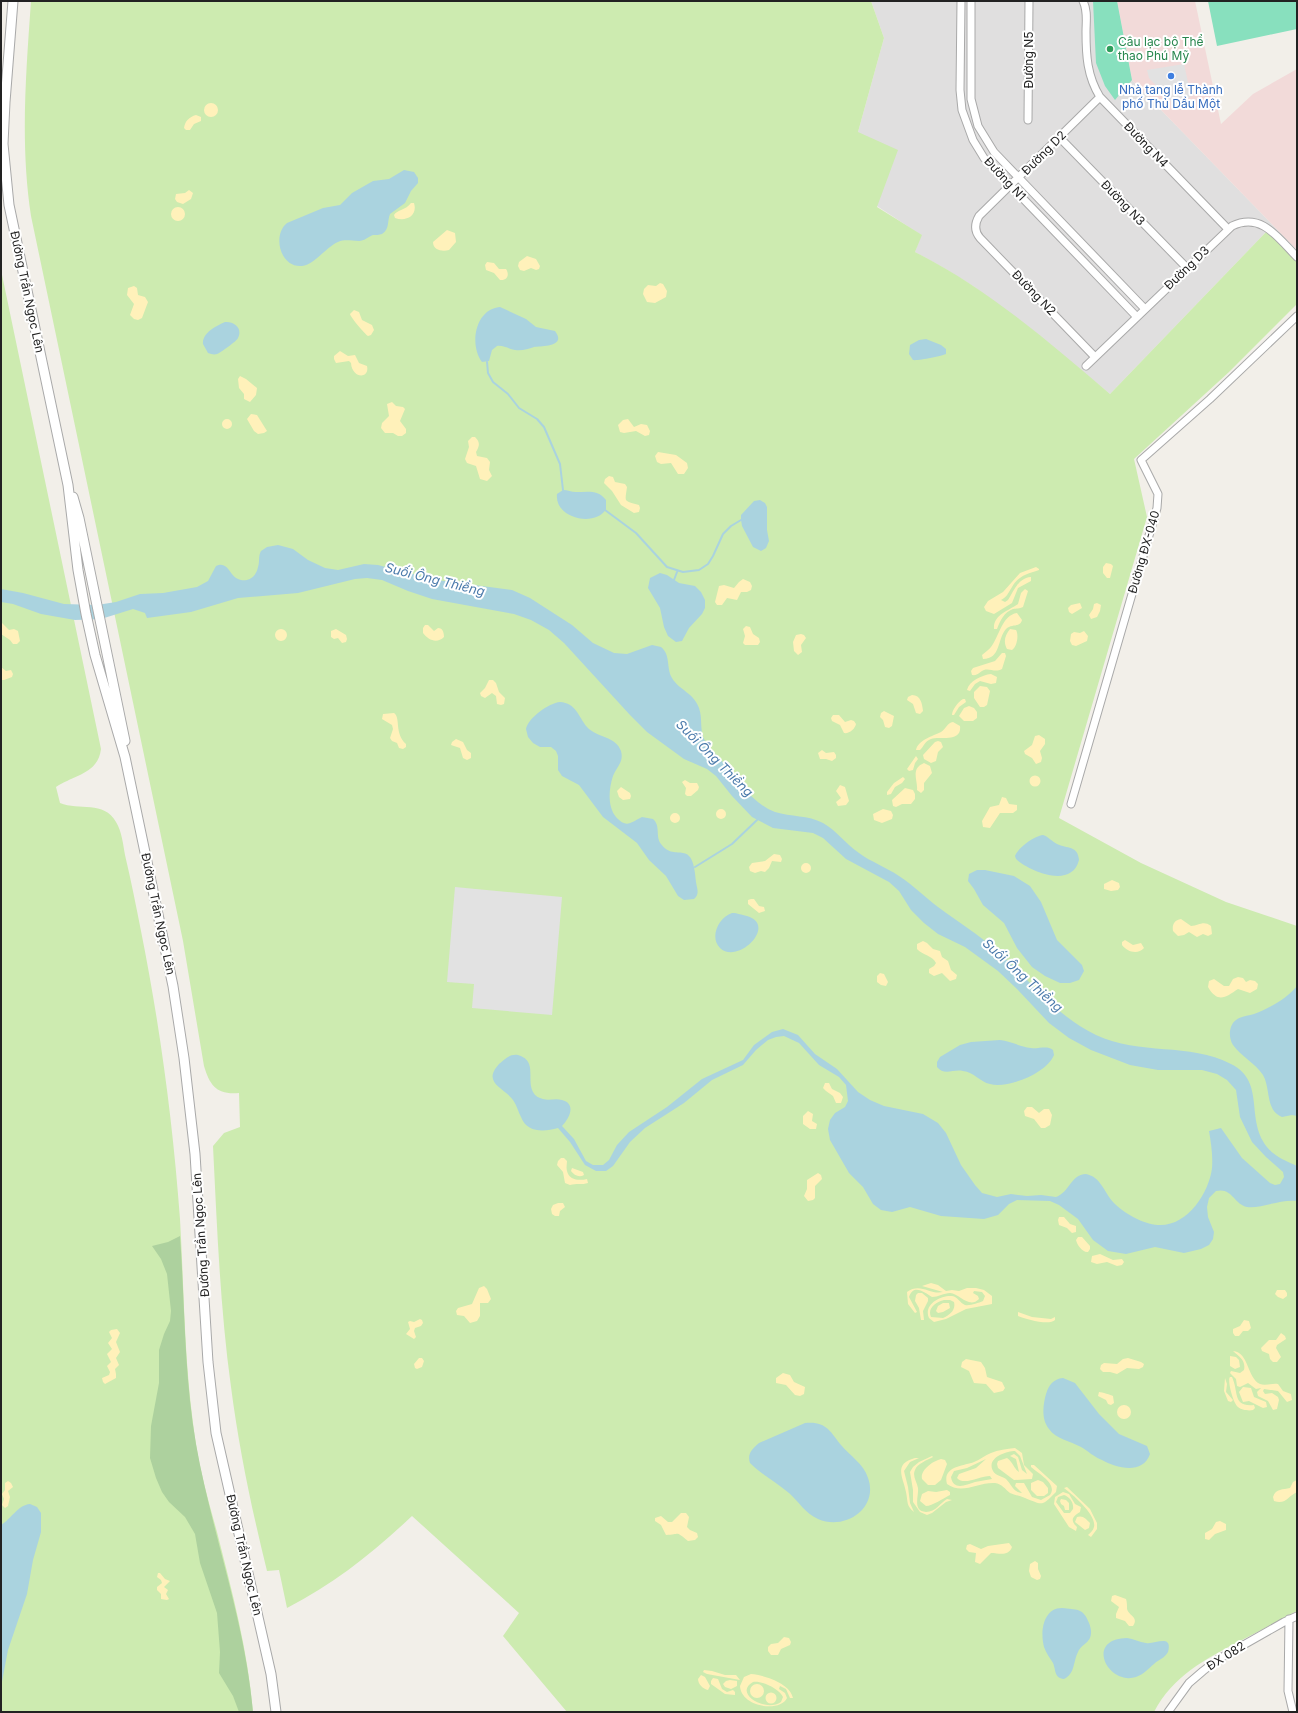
<svg xmlns="http://www.w3.org/2000/svg" width="1298" height="1713" viewBox="0 0 1298 1713" font-family="Inter,sans-serif">
  <style>
    .residential { fill: #e0dfdf }
    .commercial { fill: #f2dad9 }
    .grass { fill: #cdebb0 }
    .forest { fill: #add19e }
    .sand { fill: #fff1ba; fill-rule: evenodd }
    .pitch { fill: #88e0be }
    .parking { fill: #e2e2e2 }
    .water { fill: #aad3df }
    .lines { fill: none; stroke-linecap: round; stroke-linejoin: round }
    .stream { stroke: #aad3df; stroke-width: 2 }
    .minor-casing { stroke: #a9a9a9; stroke-width: 9 }
    .tertiary-casing { stroke: #a9a9a9; stroke-width: 11 }
    .minor { stroke: #fff; stroke-width: 7 }
    .tertiary { stroke: #fff; stroke-width: 9 }
    .leisure-dot { fill: #2e9e5b; stroke: #fff; stroke-width: 1.5 }
    .shop-dot { fill: #3f7fe0; stroke: #fff; stroke-width: 1.5 }
    .labels { text-anchor: middle; stroke-width: 4; stroke-linejoin: round; paint-order: stroke }
    .leisure-label { font-size: 12px; fill: #27864d; stroke: #fff; text-anchor: start }
    .street-label { font-size: 12px; fill: #222; stroke: #fff }
    .shop-label { font-size: 12px; fill: #366cbe; stroke: #fff }
    .water-label { font-size: 13px; font-style: italic; fill: #4a7aab; stroke: #fff }
  </style>
  <rect width="100%" height="100%" fill="#f2efe9"/>
  <!-- residential -->
  <path class="residential" d="M871,1H1117L1132,80L1297,250V261L1267,231L1110,394L1036,333L973,286L944,268L915,252L921,235L877,206L858,132L884,38Z"/>
  <!-- commercial -->
  <path class="commercial" d="M1117,1H1195L1221,124L1253,94L1297,69V250L1132,80Z"/>
  <!-- grass -->
  <path class="grass" d="M31,1H871L884,38L858,132L898,150L877,207L922,235L915,252C987,288 1049,342 1110,394L1267,231L1297,261V304L1229,372L1134,459L1147,517L1059,818L1141,863L1226,902L1297,926V1611C1278,1621 1259,1631 1240,1641C1205,1659 1173,1676 1154,1712H567L503,1636L519,1613L412,1516C374,1552 334,1584 287,1608L279,1570L267,1571C252,1510 239,1449 231,1387C220,1307 217,1226 213,1146L224,1133L240,1127L239,1093C217,1095 210,1086 204,1066L183,941L31,216C20,144 26,73 31,1Z
    M1,270L101,749C98,774 74,775 56,787L60,803C79,811 104,800 116,822C122,832 123,844 125,855C131,880 136,906 141,931C160,1026 173,1123 180,1219C184,1287 184,1355 193,1423C197,1460 207,1496 217,1532C232,1591 248,1651 253,1712H1Z"/>
  <!-- forest -->
  <path class="forest" d="M180,1236C185,1305 184,1375 196,1444C212,1534 245,1620 253,1712H239L233,1696L219,1673L220,1652L217,1613L200,1563L195,1534L185,1517L169,1502L162,1492L156,1478L150,1458L151,1426L159,1383V1350L164,1334L170,1321L171,1311L167,1274L161,1259L152,1246L168,1242Z"/>
  <!-- sand -->
  <path class="sand" d="M204 110a7 7 0 1 1 14 0a7 7 0 1 1-14 0Z
    M196,115L201,117V121L194,124L190,130H186L184,128C185,121 189,117 196,115Z
    M189,190L193,193L191,199L183,204L177,202L175,199L176,194L185,193Z
    M411,203H414C418,216 406,222 395,218L394,215C397,210 406,210 411,203Z
    M171 214a7 7 0 1 1 14 0a7 7 0 1 1-14 0Z
    M447,230L455,233L456,242L449,250C442,252 433,250 433,242Z
    M527,256L536,259L540,266L539,269L536,270L531,268L524,271L520,270L518,266L519,262Z
    M487,262L494,263L499,269H506C510,275 507,281 500,280L494,273L486,270L485,265Z
    M660,283L663,284L667,291L666,297L655,303L647,302L643,294L644,289L648,285L656,286Z
    M134,286L137,288L138,295L145,297L148,302L142,318L138,320L134,319L130,315L134,304L127,295L128,288Z
    M354,310L359,312L362,320L372,325L374,330L371,335L368,336C365,334 351,318 350,314Z
    M340,351L348,356L355,355L359,363L367,366C370,379 352,379 351,363L349,361L336,363L334,359V356Z
    M240,376L246,379L257,388L256,395L250,402L244,399V394L239,388L238,379Z
    M392,402L396,406L403,407L405,409L400,421L406,429V433L402,436H398L393,433H385L381,428L382,423L389,416L387,404Z
    M251,414L257,415L267,431L264,433L258,434L254,431L247,419Z
    M628,419L634,427L641,424L647,425L650,431L649,435L645,436L636,431L624,433L620,432L618,425L623,420Z
    M222 424a5 5 0 1 1 10 0a5 5 0 1 1-10 0Z
    M472,437H475C481,443 479,446 476,452L477,456L487,458L490,462L489,470L492,476L487,481L480,479L476,466L467,463L465,459L469,447L468,441Z
    M658,452L676,455L687,463L688,468L684,474H678L671,463L661,464L657,462L655,456Z
    M609,476L613,477L615,482L625,484L627,487C625,503 623,500 639,505L640,508L639,512L634,513L621,505L612,491L604,483L605,479Z
    M1106,563L1111,564L1113,566L1110,578H1107L1103,573V567Z
    M1036,567L1039,569V570C1027,574 1018,576 1012,587C1008,593 1007,597 1001,600L1005,602L1008,600C1014,591 1018,578 1031,577V581L1018,588L1012,603L994,614L986,611L984,607L988,601L1003,592L1020,573Z
    M743,579L750,582L752,586L751,590L747,592H741L737,600L727,598L722,605H717L715,602L719,586L724,585L734,588L739,582Z
    M1025,589L1028,591L1023,607C1019,609 1017,608 1013,609C1004,612 1000,621 997,629H994C993,615 1008,611 1018,604L1021,593Z
    M1080,603L1082,608L1072,614L1069,612L1068,608L1071,605Z
    M1097,603L1101,605L1100,611L1097,617L1091,619L1089,615L1093,609L1094,604Z
    M1017,613L1022,620C1020,628 1012,623 1006,629C997,639 1001,659 983,659L982,655C985,652 989,650 991,647C999,637 1002,615 1017,613Z
    M1,622L9,630L14,629L18,631L20,641L17,644H13L10,640L1,634Z
    M425,625H428L434,631L438,628C443,628 444,633 444,637C437,644 428,640 423,633V628Z
    M746,626L750,627L753,634L759,638L760,642L758,645H745L743,643L745,636L743,629Z
    M336,629L346,635L347,639L346,642L342,643L338,638L334,639L331,637V631Z
    M1010,629L1016,630C1019,635 1017,647 1012,650L1007,649C1003,642 1005,635 1010,629Z
    M275 635a6 6 0 1 1 12 0a6 6 0 1 1-12 0Z
    M1084,631L1088,636L1087,641L1076,646L1072,645L1070,641L1071,634L1074,632L1080,633Z
    M801,634L804,635L806,638L801,645L802,652L798,655L794,651L793,642L796,635Z
    M1002,653H1005L1006,656L1002,669C995,673 990,668 984,670C979,672 978,676 972,675L971,671L973,668L995,661Z
    M1,667L6,671L11,670L13,674L12,677L4,680H2Z
    M991,674L997,677L996,683L991,684L980,681L975,684L970,691L967,690C969,681 982,675 991,674Z
    M489,680H493L496,683L499,692L505,698L504,704L501,705L497,704L496,696L492,693L485,698L481,696L480,693L485,688Z
    M980,686L987,687L990,691L987,705L984,707H980L974,698V692Z
    M912,695C921,695 922,704 923,711L920,714L916,713L913,704L907,700L908,697Z
    M963,699H965L966,702L959,707L954,715H952C952,710 958,702 963,699Z
    M969,706L974,708L977,712V718L973,721H964L959,716L964,708Z
    M884,711L894,716L892,726L889,728L885,727L883,720L880,717L881,713Z
    M394,713C401,718 394,733 406,744V747L403,749L399,748L397,743L392,741L390,738L393,729L392,725L382,719L383,714Z
    M833,715H839L845,722L851,720L854,721L856,724C855,729 849,734 844,733L840,725L832,721L831,718Z
    M953,722L960,726C962,743 940,736 931,739C925,741 924,746 920,750H916C918,740 933,736 941,732C946,729 947,723 953,722Z
    M1039,735L1045,739V744L1040,751L1042,758L1041,762L1036,764L1032,758L1025,754L1024,751L1032,745L1035,736Z
    M456,739L463,742L467,750L471,753V758L467,760L463,758L460,748L451,745L452,742Z
    M938,741L941,742L943,747L938,752L936,761L931,763L924,759L923,755L935,742Z
    M822,750L826,753L834,752L836,755V758L832,761L826,759H820L818,753Z
    M916,756L918,759L915,763L913,770L909,771L907,769Z
    M924,763L930,766L932,773L924,783V790L921,793L917,790C918,780 910,769 924,763Z
    M1029.5 781a5.5 5.5 0 1 1 11 0a5.5 5.5 0 1 1-11 0Z
    M903,777L905,779L902,783L895,787L891,794L887,795V792L894,783Z
    M685,780L690,783H697L699,787L698,790L691,796H687L685,794L686,788L682,782Z
    M840,785L845,787L849,801L846,805L838,806L836,802L841,798L836,791Z
    M621,787L630,793L631,796L630,799L623,800L619,797L617,791Z
    M905,788L913,790L915,794V799L911,804H902L896,807L893,806L892,800Z
    M1002,797L1006,798L1009,804L1017,805V810L1013,813H1000L990,828L983,827L982,821L990,807L999,805Z
    M883,809L891,811L893,815L892,819L882,823L874,820L873,814Z
    M716 814a5 5 0 1 1 10 0a5 5 0 1 1-10 0Z
    M670 818a5 5 0 1 1 10 0a5 5 0 1 1-10 0Z
    M774,854L780,855L782,859L781,862L772,861L769,868L765,872L761,871L755,873L750,871L749,867L752,863L765,861Z
    M801 868a5 5 0 1 1 10 0a5 5 0 1 1-10 0Z
    M1112,880L1119,883L1120,887L1118,890L1111,891L1104,889V884Z
    M751,899H754L759,906L764,907L765,911L759,913L748,904V900Z
    M1181,919L1191,926C1199,926 1203,920 1211,926L1212,934L1208,936L1203,934L1197,937L1189,932L1184,935L1178,936L1173,931C1172,925 1174,920 1181,919Z
    M1125,940L1133,945L1141,943L1144,948C1138,955 1127,952 1122,945V942Z
    M923,941L927,943L933,949L940,951L942,957L948,961L951,970L957,975L956,979L950,981L942,973L934,976L929,973V969L934,966L936,963C932,955 922,955 917,949V944Z
    M880,973L884,974L888,982L886,986L881,985L877,982V976Z
    M1238,977L1243,978L1246,982L1250,980L1255,981L1258,984L1257,989L1250,993L1238,989C1226,997 1218,1004 1208,987L1209,981L1214,979L1224,986H1229L1233,979Z
    M825,1083H829L832,1089L840,1093L843,1097L841,1103H836L833,1096L826,1091L823,1088Z
    M1027,1107H1032L1039,1113L1044,1109H1049L1052,1115L1050,1125L1045,1128H1041L1034,1119L1025,1116L1024,1111Z
    M808,1111L813,1114L812,1121L817,1124L816,1129H810L803,1124V1116Z
    M561,1158H564L567,1161C567,1164 566,1167 567,1171C569,1180 579,1181 587,1179L588,1183C582,1185 576,1183 570,1185L565,1183L563,1172L557,1165L558,1161Z
    M572,1168L583,1172L584,1175C579,1178 574,1175 571,1171Z
    M818,1173L821,1175L822,1179L815,1186V1198L813,1200L808,1201L804,1196L807,1189V1180Z
    M558,1203H563L565,1207L560,1211L559,1216H555L552,1214L551,1209L553,1205Z
    M1059,1217H1064L1070,1224L1076,1226V1232L1072,1233L1067,1228L1059,1225L1058,1220Z
    M1078,1237H1082L1090,1246V1249L1088,1252C1083,1253 1077,1245 1076,1240Z
    M1100,1254L1113,1260L1122,1259L1124,1262L1122,1265L1117,1266L1107,1262L1097,1264L1091,1262L1092,1256Z
    M931,1283L938,1285L946,1291L952,1290L959,1291L967,1288H976L984,1290L992,1296V1304L966,1309L946,1319L934,1322L929,1318C923,1305 940,1295 952,1296C958,1297 960,1303 965,1305C970,1306 978,1303 983,1301L985,1296L982,1292L974,1291L973,1293L978,1296L979,1299C969,1309 960,1294 950,1293C944,1293 938,1297 932,1297C925,1293 914,1283 909,1297L917,1312L915,1313L908,1304L907,1292C920,1282 930,1295 943,1292L922,1286ZM944,1300H950L954,1302C956,1310 950,1315 943,1318L931,1317C927,1308 936,1302 944,1300Z
    M484,1286L487,1289L491,1299L488,1303H480V1316L477,1321L470,1323L464,1316L457,1315L456,1311L458,1308L472,1304L479,1288Z
    M1277,1290H1285L1287,1293V1296L1283,1299L1278,1297L1275,1294Z
    M918,1293H922L928,1298V1301L923,1311L924,1320H921L919,1308L915,1301L916,1295Z
    M943,1303H949L950,1308L943,1312L938,1313L936,1311L938,1306Z
    M1018,1312L1032,1317L1051,1319L1055,1317V1320C1049,1326 1026,1319 1018,1316Z
    M420,1319L422,1320L423,1323L421,1326L415,1328L414,1331L416,1337L414,1339L406,1334L410,1329L408,1322L410,1321L414,1322Z
    M1244,1320L1249,1321L1251,1328L1248,1331H1243L1239,1336H1235L1233,1333V1329L1240,1326Z
    M117,1329L120,1333L116,1342L120,1352L116,1358L119,1365L115,1369L116,1374V1378L105,1384L103,1382L102,1378L109,1375L110,1372L107,1366L111,1362L107,1354L112,1349L108,1343L112,1338L109,1332L111,1330Z
    M1281,1333L1285,1336L1286,1339L1277,1345L1276,1348L1281,1357L1277,1362H1273L1270,1359L1269,1354L1262,1351L1261,1348L1269,1340H1276Z
    M1233,1351C1249,1352 1247,1378 1260,1384C1265,1386 1272,1383 1278,1384L1283,1391L1291,1394L1292,1400L1287,1402L1278,1391L1264,1389L1263,1391L1265,1394L1272,1393L1278,1397L1279,1400L1277,1409L1273,1410L1268,1401L1258,1396L1257,1392L1261,1388L1256,1389L1248,1383L1240,1387L1237,1386L1236,1379L1230,1373L1231,1371L1240,1373L1244,1370C1246,1361 1240,1357 1233,1351Z
    M1230,1356L1236,1357L1239,1360L1240,1367L1235,1369L1230,1366Z
    M419,1358H422L424,1361L422,1367L417,1369L415,1368L414,1364Z
    M1128,1358L1141,1362L1144,1364L1143,1367L1139,1369L1127,1368L1117,1374L1110,1372H1103L1100,1369L1101,1365L1104,1363L1117,1364L1123,1359Z
    M966,1359L981,1362L985,1368L987,1377L1002,1382L1005,1388L1003,1391L994,1393L986,1384L974,1383L969,1371L961,1367L962,1362Z
    M783,1373L790,1375L794,1382L805,1387L804,1394L800,1396L795,1395L786,1385L776,1383V1378Z
    M1230,1377H1232C1239,1392 1232,1407 1254,1405L1255,1408L1253,1410C1249,1411 1241,1410 1238,1407C1233,1403 1227,1380 1230,1377Z
    M1225,1378L1227,1384L1226,1392L1233,1400L1231,1402L1228,1401L1224,1391Z
    M1243,1387L1251,1388L1254,1397L1266,1402L1267,1407L1263,1408L1249,1401L1243,1402L1239,1392Z
    M1099,1392C1102,1392 1111,1395 1113,1396L1114,1403L1111,1405L1108,1404L1106,1400L1098,1396Z
    M1117 1412a7 7 0 1 1 14 0a7 7 0 1 1-14 0Z
    M1015,1448L1022,1453L1024,1465L1033,1474L1032,1479L1014,1480L998,1468L997,1464L998,1461L1007,1458C1013,1462 1014,1469 1019,1472L1016,1459L1010,1456L1014,1454L1018,1457L1022,1470L1027,1474L1020,1456L1015,1451C1006,1451 986,1458 993,1471C996,1476 1002,1476 1006,1479C1012,1485 1013,1492 1022,1493L1015,1486L1016,1483H1024L1032,1497L1041,1500L1050,1495C1058,1484 1039,1474 1031,1467V1465H1034L1057,1486L1056,1492C1041,1507 1043,1505 1025,1498C1020,1496 1015,1495 1010,1493C1005,1489 1002,1484 995,1483C978,1482 962,1495 947,1484C942,1466 964,1466 974,1462C980,1460 985,1455 991,1453C998,1450 1007,1449 1015,1448ZM986,1459L976,1468L959,1474L957,1478C964,1486 980,1476 990,1476L992,1479C986,1480 981,1481 975,1482C966,1485 953,1491 951,1477L954,1471L967,1468Z
    M932,1456L933,1457C927,1460 917,1464 915,1470C912,1476 917,1482 918,1488C919,1496 912,1511 926,1512C936,1512 940,1503 947,1499L952,1500L946,1502L932,1513L927,1515L920,1512L913,1502V1490L910,1472L913,1467L919,1462Z
    M915,1458H919L910,1462L904,1471L908,1487L910,1503L914,1512C906,1506 908,1501 906,1492C903,1477 893,1464 915,1458Z
    M941,1459L945,1460L947,1464L941,1480L935,1485H928L922,1479C920,1470 933,1461 941,1459Z
    M1038,1480L1043,1482L1048,1488V1493L1044,1496H1037L1031,1490V1483Z
    M1297,1480V1492C1288,1496 1286,1505 1274,1501L1273,1497C1276,1488 1283,1490 1290,1488L1293,1482Z
    M8,1481L11,1483L13,1487L8,1491L10,1497L8,1506L5,1508L2,1505L4,1499L2,1494L5,1490V1483Z
    M1067,1487L1090,1509L1097,1523V1529L1091,1537L1088,1535C1090,1533 1093,1531 1094,1527C1097,1515 1072,1494 1064,1488Z
    M947,1490L950,1492V1495C944,1498 932,1506 926,1506L920,1501L922,1494L928,1491L936,1492Z
    M1063,1492L1069,1494L1075,1504L1081,1507L1080,1512C1072,1517 1070,1520 1077,1527L1076,1531L1069,1527L1054,1504L1055,1497ZM1064,1495C1070,1497 1074,1503 1073,1509L1070,1513H1064L1056,1502L1058,1497Z
    M1061,1499L1066,1500L1069,1503V1510H1065L1064,1506L1061,1504L1060,1501Z
    M681,1513H686L689,1517L687,1527L690,1530L697,1533L698,1537L695,1540L688,1541C674,1530 681,1535 666,1535L661,1525L655,1521V1518L661,1516L668,1522H672Z
    M1077,1517C1083,1515 1086,1519 1090,1523L1089,1528L1085,1530L1075,1522Z
    M1220,1521L1226,1524V1530L1215,1534L1209,1540L1205,1539V1533L1212,1529L1216,1522Z
    M1009,1543L1012,1547C1008,1557 999,1553 991,1553L980,1564L975,1562L976,1553L969,1552L966,1549L967,1545L970,1544L981,1549L988,1546Z
    M1035,1561L1038,1563V1569L1041,1576L1040,1579L1037,1580L1031,1577L1029,1571L1030,1564Z
    M158,1573H160L165,1579L170,1581L164,1587L168,1590L166,1594L169,1599L167,1600L161,1599V1594L157,1590V1587L162,1583L161,1580L157,1577Z
    M1115,1595L1126,1599C1127,1602 1127,1605 1127,1609C1129,1616 1139,1617 1133,1626H1129L1125,1621L1116,1618V1614L1119,1607L1111,1601L1112,1596Z
    M784,1637L789,1638L791,1642L790,1645L781,1649L778,1655H771L768,1651V1647L771,1644L778,1643Z
    M704,1670L712,1671L725,1675H736L740,1680L707,1674L703,1672Z
    M751,1674C764,1675 790,1683 793,1698H790L786,1689L780,1686L779,1689L785,1693L787,1698C780,1713 741,1707 740,1686L744,1677ZM753,1682C761,1680 780,1689 783,1697L781,1702C765,1713 733,1693 753,1682Z
    M701,1675L705,1677L710,1686L708,1690C703,1689 698,1684 698,1679Z
    M713,1678L718,1679L722,1689L727,1692L733,1690L735,1692V1695L725,1694L711,1684V1681Z
    M730,1680L737,1681V1686L731,1689L725,1687L723,1684L726,1681Z
    M750 1691a7 7 0 1 1 14 0a7 7 0 1 1-14 0Z
    M765.5 1698a5.5 5.5 0 1 1 11 0a5.5 5.5 0 1 1-11 0Z"/>
  <!-- pitch -->
  <path class="pitch" d="M1093,1H1117L1132,80L1115,100L1105,86L1096,63Z
    M1208,1H1297V29L1217,46Z"/>
  <!-- parking -->
  <path class="parking" d="M1184,64L1191,96L1177,108L1149,78L1147,70Z
    M455,887L562,897L552,1015L472,1008L474,984L447,982Z"/>
  <!-- water -->
  <path class="water" d="M404,170L414,172L418,178V183L411,191L405,203L390,214C387,221 390,229 382,234C379,235 376,235 373,235C368,237 364,241 359,241C351,241 345,239 338,242C326,247 314,265 302,266C280,268 272,235 287,223L323,208L340,205L352,193L373,181L389,179Z
    M500,307L526,319L536,327L555,331C567,347 542,346 534,347C528,349 522,351 515,350C509,349 503,345 497,346L492,350L489,361L482,362C469,345 475,309 500,307Z
    M225,322C234,321 243,328 238,338C237,341 220,353 217,354C214,355 211,354 208,353L203,344C202,333 216,326 225,322Z
    M926,339L941,345L946,349V354C942,356 917,361 913,360L909,354L910,345L919,340Z
    M563,490C568,490 571,492 576,492C587,492 598,489 606,500V509C595,528 554,518 557,494Z
    M760,500L765,503L767,507V530L769,541L766,548L761,551L753,547L742,526L741,520V515L754,501Z
    M278,545L293,549L308,560L325,568L338,570L364,564L378,565L437,580L512,590L530,598L572,625L593,643L614,653L627,654L652,645L661,647C671,655 666,668 672,678C679,690 694,693 699,708C703,719 699,730 705,741C709,748 715,753 720,759C736,777 751,803 775,812C791,817 808,815 823,823C837,831 846,844 859,853C871,862 886,867 899,876C913,885 925,897 938,907C958,922 978,934 997,951C1030,980 1056,1016 1096,1035C1140,1056 1189,1042 1231,1064C1269,1083 1241,1125 1273,1153C1280,1159 1289,1162 1297,1166V1201C1280,1199 1260,1209 1247,1207C1234,1204 1232,1187 1216,1191L1209,1198L1207,1207L1208,1217L1214,1232L1213,1239L1209,1245L1201,1249L1184,1253L1155,1247L1126,1254L1108,1251L1093,1240L1078,1219L1059,1205L1050,1201L1017,1200L1009,1204L998,1215L984,1219L941,1216L910,1207L892,1212L881,1210L873,1204L863,1187L849,1173L830,1140L828,1129L830,1120L835,1113L845,1107L848,1101L846,1085L839,1077L819,1065L799,1043L784,1036L776,1037L768,1040L756,1050L743,1065L712,1080L684,1103L645,1128L630,1142L613,1166L606,1171H596L585,1165L570,1142L558,1128C544,1132 527,1133 521,1117C518,1111 517,1106 513,1100C503,1087 482,1083 499,1064C505,1059 509,1054 518,1055C538,1061 526,1079 533,1092C535,1096 539,1098 543,1099C549,1101 555,1098 562,1100C577,1104 569,1119 562,1126L574,1139L586,1161L593,1165H603L609,1160L617,1145L629,1132L667,1107L702,1079L743,1060L754,1045L772,1032L783,1029L798,1035L815,1054L837,1069L858,1092L870,1100L884,1106L923,1114L938,1123L946,1133L961,1165L975,1185L982,1193L997,1197L1011,1194L1027,1196L1041,1195L1056,1197C1070,1192 1070,1175 1086,1174C1101,1177 1104,1192 1113,1202C1123,1213 1143,1224 1158,1225C1187,1227 1209,1193 1212,1168C1213,1155 1211,1143 1209,1131L1221,1128L1242,1158L1270,1183L1275,1185L1280,1184L1284,1177L1283,1172L1266,1157L1252,1142L1240,1117L1236,1090L1227,1080L1217,1074L1202,1070H1158L1130,1065L1091,1050L1069,1038L1049,1023L1017,989L998,971L965,947L938,934L924,923L911,910L899,891L889,882L846,859L823,838L813,833L773,828L752,817L732,796L716,776L707,769L684,759L647,732L630,715L564,643L549,630L531,620L514,614L432,599L408,591L382,580L367,578L355,579L298,593L238,598L191,612L147,618L145,613L133,609L101,619L75,620L41,614L13,604L1,602V589L23,593L64,604L97,605L116,602L140,594L163,593L197,587L208,581L216,566C227,561 229,573 236,578C246,584 256,578 258,567C260,562 258,556 261,551L267,547Z
    M660,573L667,575L679,583L695,586L701,592L705,600V608L702,614L689,628L682,641L676,642L668,636L664,627L660,608L648,588L650,578Z
    M560,702C576,703 578,716 587,727C597,738 616,736 621,751C624,762 617,766 613,776C609,788 607,806 616,817C627,829 631,822 642,817L653,819C661,826 655,836 661,844C676,864 693,835 696,882C697,889 700,894 694,899L684,900L678,896L666,876L649,860L637,843L603,817L579,785L562,776L558,770V756L556,751L551,747H540L533,743L528,737L526,729C528,718 549,703 560,702Z
    M1043,835C1049,837 1051,841 1057,844C1067,849 1078,845 1079,860C1072,889 1030,872 1016,859L1015,856C1018,848 1034,836 1043,835Z
    M977,870H985L1014,876L1030,886L1041,902L1057,940L1082,965L1084,971L1079,980L1070,983H1060L1045,976L1032,967L1017,948L1004,923L983,905L974,889L968,881L969,874Z
    M732,913C738,913 741,915 747,916C778,925 738,965 720,948C709,937 719,917 732,913Z
    M1297,986V1116L1292,1115L1282,1117C1265,1110 1271,1089 1263,1075C1255,1063 1241,1056 1233,1045C1228,1037 1229,1025 1236,1020C1241,1016 1248,1016 1254,1014C1270,1008 1286,999 1297,986Z
    M1000,1040C1011,1041 1020,1047 1031,1048C1039,1049 1047,1045 1053,1050L1054,1055C1047,1073 1008,1089 990,1084C980,1082 974,1072 963,1071C953,1069 944,1076 937,1067V1062L940,1057L960,1045L971,1042Z
    M1063,1378L1075,1383L1099,1414L1119,1434L1147,1446L1150,1454C1143,1475 1116,1468 1102,1460C1094,1457 1088,1451 1081,1447C1070,1441 1056,1439 1049,1429C1041,1419 1043,1405 1046,1394C1049,1385 1053,1379 1063,1378Z
    M805,1423C826,1421 830,1431 841,1445C850,1456 864,1464 868,1478C879,1508 845,1531 818,1519C805,1513 799,1502 789,1493C776,1482 762,1475 750,1463C747,1454 752,1449 759,1443Z
    M30,1504L37,1507L41,1513V1532L33,1560L27,1594L8,1650L1,1687V1525C11,1519 18,1505 30,1504Z
    M1062,1608C1076,1610 1083,1607 1089,1623C1091,1628 1092,1633 1090,1638C1087,1644 1080,1646 1078,1652C1073,1662 1075,1674 1064,1679C1054,1678 1056,1670 1053,1663C1050,1658 1046,1653 1044,1647C1040,1632 1043,1608 1062,1608Z
    M1127,1638C1134,1639 1139,1642 1146,1643C1154,1645 1173,1633 1168,1652C1165,1658 1158,1660 1154,1664C1148,1669 1144,1674 1136,1677C1108,1686 1084,1639 1127,1638Z"/>
  <g class="lines">
    <!-- stream -->
    <path class="stream" d="M487,362L488,373L493,382L508,394L519,408L537,419L544,427L560,464L563,490
      M605,510L636,533L667,567L683,572L699,570L708,564L713,556L723,534L731,526L741,520
      M674,580L677,572
      M695,867L732,844L757,820"/>
    <!-- minor casing -->
    <g class="minor-casing">
      <path id="minor" d="M961,1L960,90L962,110L973,140L984,158L1137,317
        M971,1V99L978,126L994,152L1145,309
        M1083,1C1088,11 1086,21 1086,32C1086,55 1087,76 1100,97L1228,229
        M1028,120L1029,1
        M1059,137L1187,268
        M1095,357L980,238C974,231 975,223 979,216L1100,97
        M1086,366L1232,226C1262,212 1278,238 1297,257
        M1071,804L1157,508L1158,494L1141,460L1210,399L1297,316
        M1289,1619L1288,1691L1293,1712
        M1168,1712L1189,1683L1203,1671L1217,1660L1284,1622L1297,1616"/>
    </g>
    <!-- tertiary casing -->
    <g class="tertiary-casing">
      <path id="tertiary" d="M13,1L5,102L3,144L9,205L68,485L78,570L86,614L95,655L125,757L173,986L184,1058L195,1154L208,1362L216,1433L271,1674L276,1712
        M73,497L79,518L125,741"/>
    </g>
    <!-- minor -->
    <use href="#minor" class="minor"/>
    <!-- tertiary -->
    <use href="#tertiary" class="tertiary"/>
  </g>
  <!-- markers -->
  <circle class="leisure-dot" cx="1110" cy="49" r="4"/>
  <circle class="shop-dot" cx="1171" cy="76" r="4"/>
  <g class="labels">
    <!-- leisure labels -->
    <g class="leisure-label">
      <text x="1118" y="46">Câu lạc bộ Thể<tspan x="1118" dy="14">thao Phú Mỹ</tspan></text>
    </g>
    <!-- street labels -->
    <g class="street-label">
      <text transform="translate(1029 60) rotate(-90)" y="4">Đường N5</text>
      <text transform="translate(1146 145) rotate(46)" y="4">Đường N4</text>
      <text transform="translate(1044 153) rotate(-45)" y="4">Đường D2</text>
      <text transform="translate(1005 179) rotate(47)" y="4">Đường N1</text>
      <text transform="translate(1123 203) rotate(46)" y="4">Đường N3</text>
      <text transform="translate(1187 268) rotate(-44)" y="4">Đường D3</text>
      <text transform="translate(27 292) rotate(78)" y="4">Đường Trần Ngọc Lên</text>
      <text transform="translate(1034 293) rotate(46)" y="4">Đường N2</text>
      <text transform="translate(1144 552) rotate(-74)" y="4">Đường ĐX-040</text>
      <text transform="translate(158 914) rotate(78)" y="4">Đường Trần Ngọc Lên</text>
      <text transform="translate(201 1235) rotate(-94)" y="4">Đường Trần Ngọc Lên</text>
      <text transform="translate(244 1555) rotate(77)" y="4">Đường Trần Ngọc Lên</text>
      <text transform="translate(1226 1656) rotate(-32)" y="4">ĐX 082</text>
    </g>
    <!-- shop labels -->
    <g class="shop-label">
      <text x="1171" y="94">Nhà tang lễ Thành<tspan x="1171" dy="14">phố Thủ Dầu Một</tspan></text>
    </g>
    <!-- water labels -->
    <g class="water-label">
      <text transform="translate(435 579) rotate(14)" y="5">Suối Ông Thiềng</text>
      <text transform="translate(715 758) rotate(45)" y="5">Suối Ông Thiềng</text>
      <text transform="translate(1023 975) rotate(42)" y="5">Suối Ông Thiềng</text>
    </g>
  </g>
  <!-- border -->
  <rect width="1298" height="1713" fill="none" stroke="#222222" stroke-width="4"/>
</svg>
